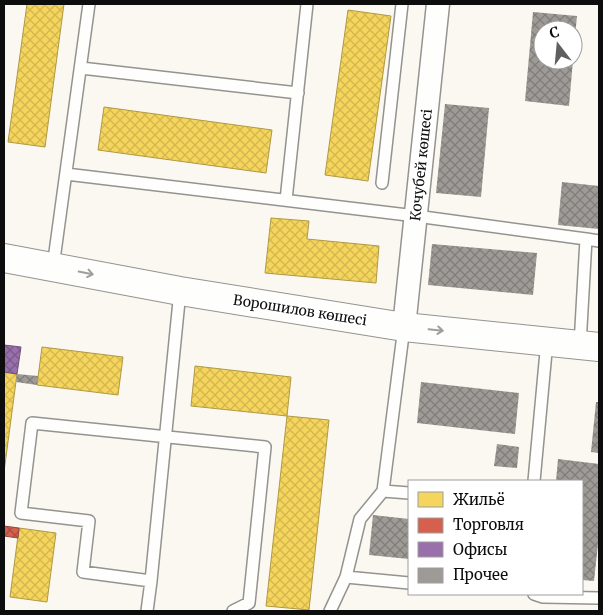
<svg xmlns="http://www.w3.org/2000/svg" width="603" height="615" viewBox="0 0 603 615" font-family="Merriweather,serif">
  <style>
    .homes { fill: url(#homes-cross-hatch); stroke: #b09944 }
    .shops { fill: url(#shops-cross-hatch); stroke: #9a473a }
    .offices { fill: url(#offices-cross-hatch); stroke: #6f527c }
    .building { fill: url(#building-cross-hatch) }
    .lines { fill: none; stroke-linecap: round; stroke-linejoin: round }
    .service-casing { stroke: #949390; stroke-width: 14 }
    .minor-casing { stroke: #949390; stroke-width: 25 }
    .tertiary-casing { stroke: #949390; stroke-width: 30 }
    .service { stroke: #fefefd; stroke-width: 11 }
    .minor { stroke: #fefefd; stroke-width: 22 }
    .tertiary { stroke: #fefefd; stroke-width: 28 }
    .oneway { stroke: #9e9e9d }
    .labels { text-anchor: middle; stroke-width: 5; stroke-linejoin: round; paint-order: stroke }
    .street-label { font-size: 14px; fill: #0d0d0d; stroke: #fff }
  </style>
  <defs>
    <pattern id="homes-cross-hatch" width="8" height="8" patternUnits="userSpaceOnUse" patternTransform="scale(1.25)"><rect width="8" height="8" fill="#f6d55c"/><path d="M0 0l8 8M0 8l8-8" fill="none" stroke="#d2b64f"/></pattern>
    <pattern id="shops-cross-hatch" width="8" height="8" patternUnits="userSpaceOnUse" patternTransform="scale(1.25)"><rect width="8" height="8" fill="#d6604d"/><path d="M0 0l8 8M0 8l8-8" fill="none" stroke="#ac4e3e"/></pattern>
    <pattern id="offices-cross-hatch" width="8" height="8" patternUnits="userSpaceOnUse" patternTransform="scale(1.25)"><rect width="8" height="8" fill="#9970ab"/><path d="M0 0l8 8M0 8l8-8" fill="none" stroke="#7b5a8a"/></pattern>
    <pattern id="building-cross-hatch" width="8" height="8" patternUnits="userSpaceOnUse" patternTransform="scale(1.25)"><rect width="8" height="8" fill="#9e9b97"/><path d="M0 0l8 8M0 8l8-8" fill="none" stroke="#7f7d7a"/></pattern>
  </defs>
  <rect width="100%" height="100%" fill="#fbf8f1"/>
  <!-- homes -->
  <path class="homes" d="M27,4H64L45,147L8,142Z
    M348,10L391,16L368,181L325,175Z
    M104,107L272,130L266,173L98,150Z
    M271,218L309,221L307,239L379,246L376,283L265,273Z
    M42,347L123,357L118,395L37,385Z
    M195,366L291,377L287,416L191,406Z
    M4,372L17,374L4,472Z
    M287,416L329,420L309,610L266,606Z
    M19,528L56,533L47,602L10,597Z"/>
  <!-- shops -->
  <path class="shops" d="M4,526L19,528L18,538L4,536Z"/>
  <!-- offices -->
  <path class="offices" d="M4,345L21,347L17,374L4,372Z"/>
  <!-- building -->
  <path class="building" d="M533,12L577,16L574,46H573V30H543V60H573L569,106L525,101Z
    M445,104L489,108L481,197L436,193Z
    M562,182L599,186V229L558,225Z
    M432,244L537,253L533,295L428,285Z
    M17,374L38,376L37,385L16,382Z
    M421,382L519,393L515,434L417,423Z
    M596,402H599V453L591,452Z
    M497,444L519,447L517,468L494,466Z
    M558,459L599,464V535L594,581L582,580V481H556Z
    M373,515L409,519V559L369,555Z"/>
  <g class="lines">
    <!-- service casing -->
    <g class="service-casing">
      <path id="service" d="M81,68L298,93
        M66,174L416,216L586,239
        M382,183L402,4
        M286,200L307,4
        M53,267L89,4
        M404,327L383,491L409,493
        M580,345L586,239L599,241
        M534,481L547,341
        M346,577L409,583
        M151,581L83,572L89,521L21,513L32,423L265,447L249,603L233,611
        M534,594L543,597L599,598
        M147,611L151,581L180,291
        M330,611L346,577L360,519L383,491"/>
    </g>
    <!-- minor casing -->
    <g class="minor-casing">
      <path id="minor" d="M404,327L438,4"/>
    </g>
    <!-- tertiary casing -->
    <g class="tertiary-casing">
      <path id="tertiary" d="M4,258L180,291L404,327L599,347"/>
    </g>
    <!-- service -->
    <use href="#service" class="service"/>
    <!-- minor -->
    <use href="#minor" class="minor"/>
    <!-- tertiary -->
    <use href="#tertiary" class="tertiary"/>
  </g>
  <!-- one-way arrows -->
  <defs><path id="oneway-shaft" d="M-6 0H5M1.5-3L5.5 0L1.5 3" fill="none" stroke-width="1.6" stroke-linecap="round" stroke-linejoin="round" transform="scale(1.25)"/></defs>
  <g class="oneway">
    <use href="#oneway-shaft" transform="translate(86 273) rotate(11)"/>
    <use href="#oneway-shaft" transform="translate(436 330) rotate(6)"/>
  </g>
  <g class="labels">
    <!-- street labels -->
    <g class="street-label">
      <text transform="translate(421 165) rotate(-84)" y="5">Кочубей көшесі</text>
      <text transform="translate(300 310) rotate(9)" y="5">Ворошилов көшесі</text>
    </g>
  </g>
  <!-- border -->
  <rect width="603" height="615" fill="none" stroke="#0d0d0d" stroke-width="10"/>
  <!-- legend -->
  <rect x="408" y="480" width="175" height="115" fill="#ffffff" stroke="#9e9e9e"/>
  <rect x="418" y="492" width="25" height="15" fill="#f6d55c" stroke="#9e9e9e"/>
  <text x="453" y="505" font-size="15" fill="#0d0d0d">Жильё</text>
  <rect x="418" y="518" width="25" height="15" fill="#d6604d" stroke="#9e9e9e"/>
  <text x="453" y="530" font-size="15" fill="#0d0d0d">Торговля</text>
  <rect x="418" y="542" width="25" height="15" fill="#9970ab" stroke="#9e9e9e"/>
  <text x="453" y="555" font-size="15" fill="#0d0d0d">Офисы</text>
  <rect x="418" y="568" width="25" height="15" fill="#9e9b97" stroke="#9e9e9e"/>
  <text x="453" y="580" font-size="15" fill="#0d0d0d">Прочее</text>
  <!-- north arrow -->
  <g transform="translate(558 45) rotate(344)"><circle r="24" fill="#ffffff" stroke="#9e9e9e"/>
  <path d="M0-4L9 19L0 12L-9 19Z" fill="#605f5d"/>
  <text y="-8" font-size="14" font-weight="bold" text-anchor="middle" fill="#0d0d0d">С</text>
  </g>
</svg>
